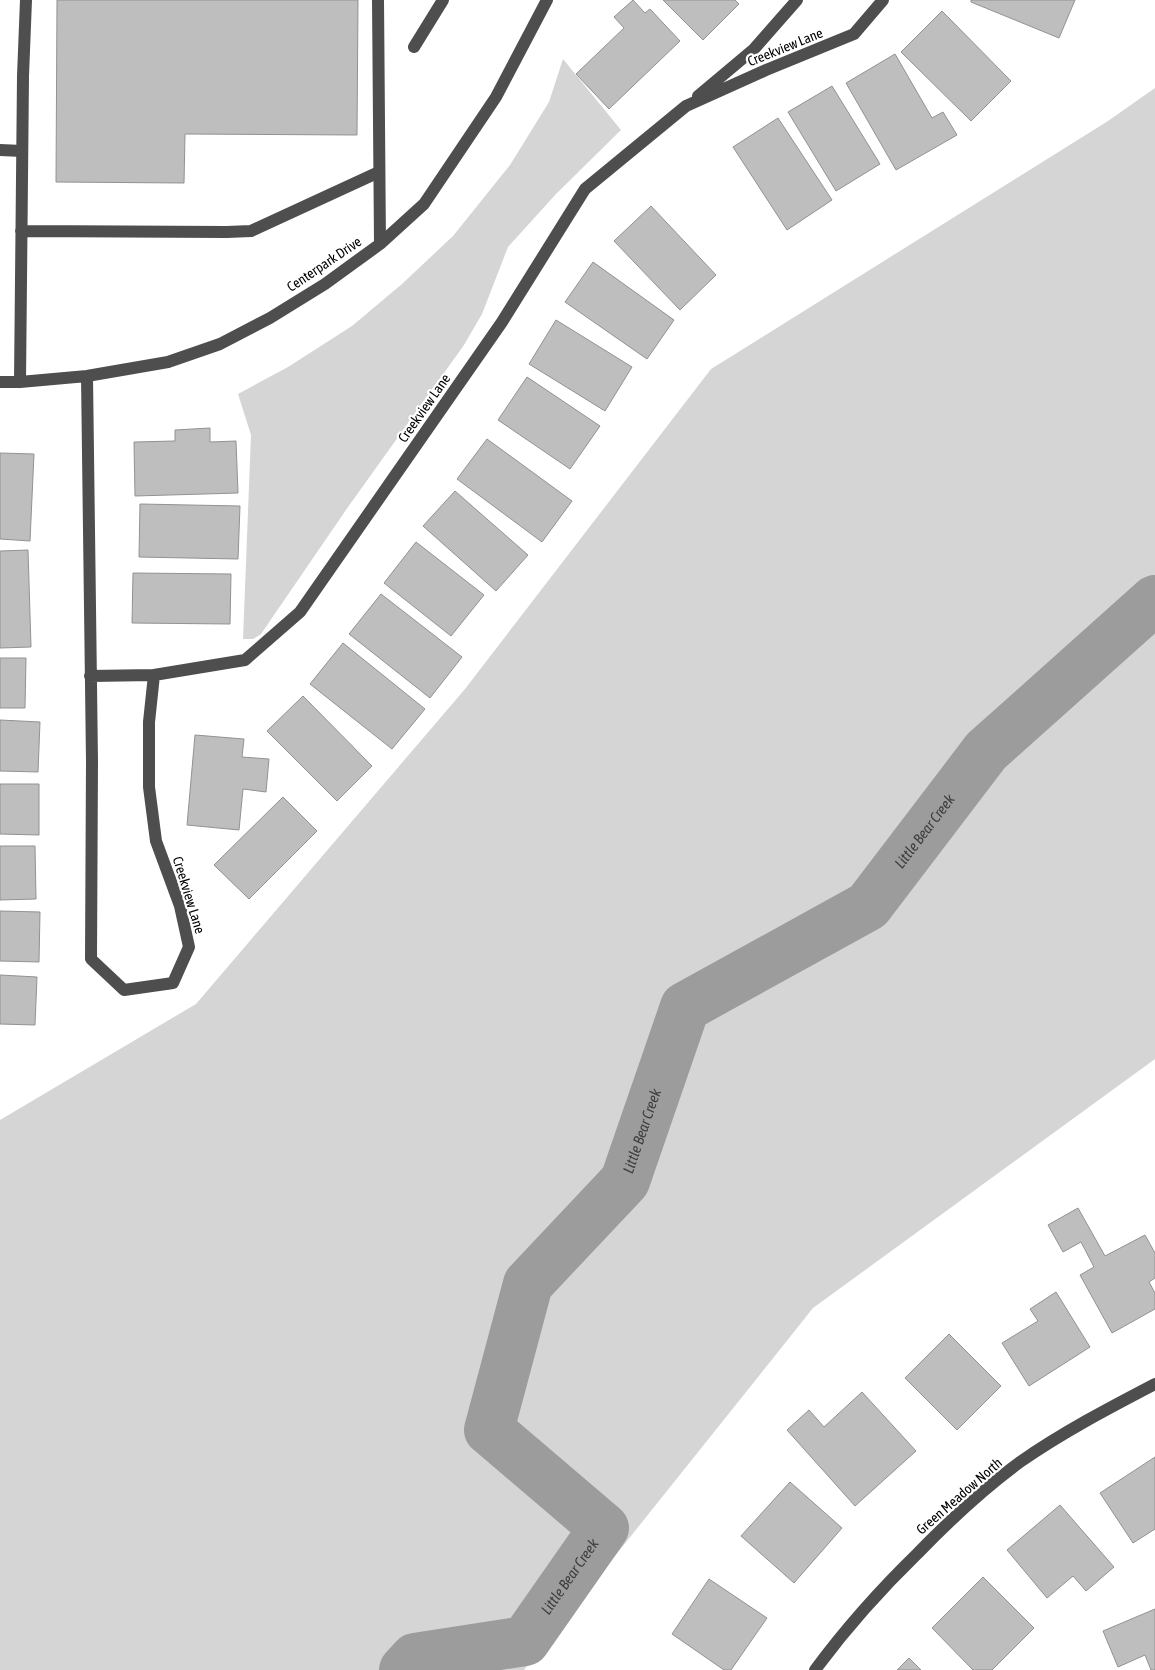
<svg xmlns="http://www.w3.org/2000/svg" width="1155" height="1670" viewBox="0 0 1155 1670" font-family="'Asap Condensed',sans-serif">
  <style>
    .green { fill: #d5d5d5 }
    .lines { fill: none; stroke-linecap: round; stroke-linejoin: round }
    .river { stroke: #9c9c9c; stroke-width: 50 }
    .building { fill: #bebebe; stroke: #929292 }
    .minor { stroke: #4e4e4e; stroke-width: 12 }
    .labels { text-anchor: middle; stroke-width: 4.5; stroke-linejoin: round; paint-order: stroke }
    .street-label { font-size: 14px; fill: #000; stroke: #fff }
    .water-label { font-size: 15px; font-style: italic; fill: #3d3d3d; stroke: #fff }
  </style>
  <rect width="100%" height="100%" fill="#fff"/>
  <!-- green -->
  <path class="green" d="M563,59L621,130L556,194L508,247L482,314L464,345L348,507L261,634L253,639H243L251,435L238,394L288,367L352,326L402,284L453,236L510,165L549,102Z
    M1155,88V1059L813,1308L524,1670H0V1120L196,1004L465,689L711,369L1108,121Z"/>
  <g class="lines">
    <!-- river -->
    <path class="river" id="s1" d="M404,1670L415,1658L525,1641L604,1528L489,1430L528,1284L625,1181L685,1007L868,906L986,751L1155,600"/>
  </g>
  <!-- building -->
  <path class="building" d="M57,0H358L357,135L185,134L184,183L56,182Z
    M633,0L645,13L650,9L680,41L609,109L576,74L624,28L614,17Z
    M663,0H735L739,4L703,40Z
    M971,0H1075L1059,38L971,2Z
    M942,11L1011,81L971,121L901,52Z
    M895,54L932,118L943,112L957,135L896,170L846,83Z
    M832,86L880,164L836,191L788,112Z
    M778,118L832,200L787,230L733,147Z
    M651,206L716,275L680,310L614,241Z
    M593,262L674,320L647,359L565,302Z
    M556,320L632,367L605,411L529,364Z
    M527,377L600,426L570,469L498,420Z
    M210,428V442L236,441L238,493L135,496L134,442L175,441V430Z
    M487,439L572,501L542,542L457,479Z
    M0,453L34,454L30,541L0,539Z
    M455,491L528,555L496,591L423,526Z
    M140,504L240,506L238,559L139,557Z
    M416,542L484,595L451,636L384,583Z
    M28,550L31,647L0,648V551Z
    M133,573L231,574L230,624L132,623Z
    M381,594L462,657L430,698L349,634Z
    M343,643L425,709L392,749L310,684Z
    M0,658H26L25,708H0Z
    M303,696L372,766L337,801L267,731Z
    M0,720L40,722L38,772L0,771Z
    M195,735L244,739L242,757L269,759L266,792L243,789L239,830L187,825Z
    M0,784H39V835L0,834Z
    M283,797L317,831L249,899L214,865Z
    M0,846H35L36,899L0,900Z
    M0,911L40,912L39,962L0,961Z
    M0,975L37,977L35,1025L0,1024Z
    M1078,1208L1105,1256L1145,1235L1155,1253V1278L1149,1282L1155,1293V1309L1112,1333L1080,1275L1094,1267L1081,1242L1063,1252L1048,1225Z
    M1056,1292L1090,1347L1029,1386L1002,1343L1038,1321L1030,1309Z
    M949,1334L1001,1386L957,1430L905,1378Z
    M862,1392L916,1451L855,1506L787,1430L809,1410L824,1427Z
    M1155,1457V1529L1133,1543L1100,1493Z
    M790,1482L842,1528L794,1583L741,1536Z
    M1060,1505L1114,1567L1086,1591L1073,1576L1047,1598L1007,1550Z
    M983,1577L1034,1628L992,1670H973L932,1628Z
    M709,1579L767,1618L731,1670H724L672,1634Z
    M1155,1609V1670H1151L1145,1655L1118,1667L1103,1631Z
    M909,1658L921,1670H897Z"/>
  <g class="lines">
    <!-- minor -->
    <path class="minor" d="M378,0L380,244
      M414,47L443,0
      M698,96L754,49L797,0
      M0,150L22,151
      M21,231L227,232L251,231L379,172
      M87,376L92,761L91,959L124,990L173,983L189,947L180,906L156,841L149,787V722L154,675L245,660L300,612L502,322L585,189L686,106L766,70L854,34L883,0
      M0,382H20L87,376L168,362L220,344L270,318L325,284L380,244L424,204L496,97L547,0
      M20,382L23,76L26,0
      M90,676L154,675
      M815,1670C846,1628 881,1589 918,1553C950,1520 983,1489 1020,1462C1063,1432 1109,1408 1155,1384"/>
  </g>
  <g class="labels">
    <!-- street labels -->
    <g class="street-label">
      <text transform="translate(785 47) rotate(-22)" y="5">Creekview Lane</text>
      <text transform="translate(324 264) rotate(-34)" y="5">Centerpark Drive</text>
      <text transform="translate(424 408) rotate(-55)" y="5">Creekview Lane</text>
      <text transform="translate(189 895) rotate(73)" y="5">Creekview Lane</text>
      <text transform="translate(959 1496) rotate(-41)" y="5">Green Meadow North</text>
    </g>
    <!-- water labels -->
    <g class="water-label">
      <text dy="5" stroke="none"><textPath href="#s1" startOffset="1196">Little Bear Creek</textPath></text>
      <text dy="5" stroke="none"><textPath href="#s1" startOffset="762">Little Bear Creek</textPath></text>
      <text dy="5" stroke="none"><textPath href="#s1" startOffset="206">Little Bear Creek</textPath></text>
    </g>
  </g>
</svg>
